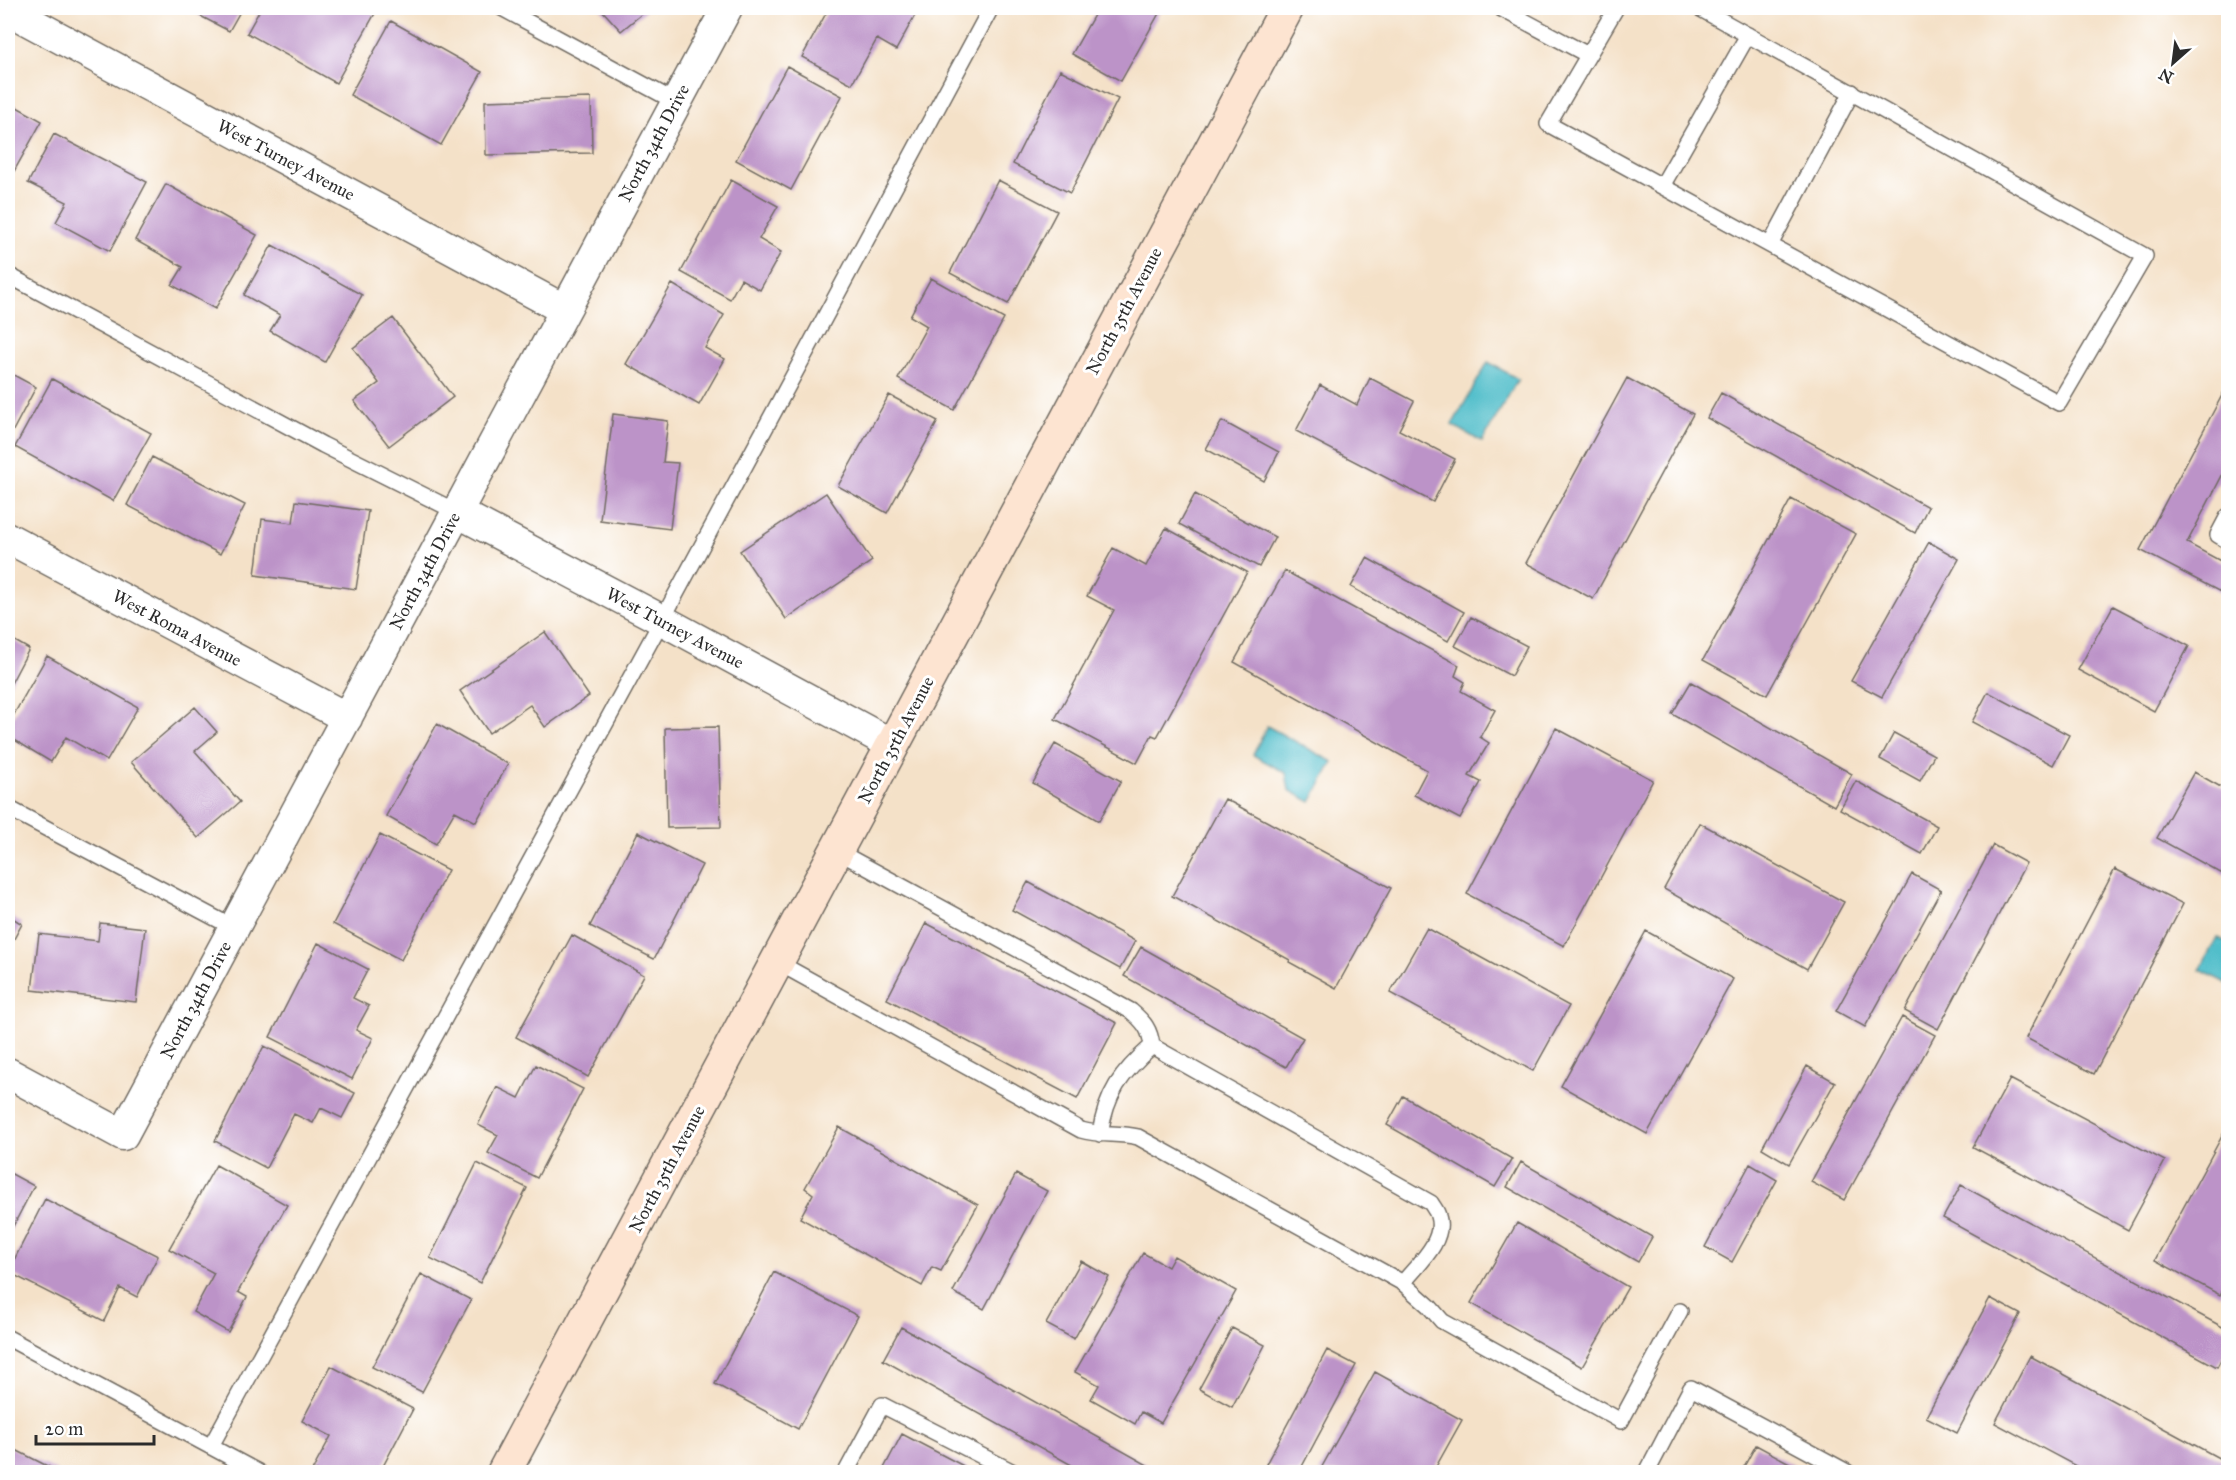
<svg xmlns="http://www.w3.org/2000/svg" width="2236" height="1480" viewBox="0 0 2236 1480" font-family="'IM FELL Great Primer',serif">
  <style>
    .water { fill: #51beca; stroke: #3e747a; stroke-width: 1.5 }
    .building { fill: #bc93c8 }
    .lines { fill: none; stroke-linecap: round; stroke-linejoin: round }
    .lane-casing { stroke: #716b62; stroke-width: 18 }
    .street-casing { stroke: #716b62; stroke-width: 33 }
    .secondary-casing { stroke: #716b62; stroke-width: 36 }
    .lane { stroke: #fff; stroke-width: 15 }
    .street { stroke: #fff; stroke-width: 30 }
    .secondary { stroke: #fde4d1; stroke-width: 33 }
    .labels { text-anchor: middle; stroke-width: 6; stroke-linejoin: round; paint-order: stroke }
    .street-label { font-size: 18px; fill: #2b2b2b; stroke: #fff }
  </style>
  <rect width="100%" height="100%" fill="#fff"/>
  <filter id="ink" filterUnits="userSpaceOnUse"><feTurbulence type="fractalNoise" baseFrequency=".0167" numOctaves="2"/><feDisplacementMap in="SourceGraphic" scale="12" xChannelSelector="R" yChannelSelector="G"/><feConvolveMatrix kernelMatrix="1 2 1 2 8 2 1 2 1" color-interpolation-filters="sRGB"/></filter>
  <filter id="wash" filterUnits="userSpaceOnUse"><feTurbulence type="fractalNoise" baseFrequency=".008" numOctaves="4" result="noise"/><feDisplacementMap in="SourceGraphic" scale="24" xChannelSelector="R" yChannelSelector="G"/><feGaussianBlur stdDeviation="1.35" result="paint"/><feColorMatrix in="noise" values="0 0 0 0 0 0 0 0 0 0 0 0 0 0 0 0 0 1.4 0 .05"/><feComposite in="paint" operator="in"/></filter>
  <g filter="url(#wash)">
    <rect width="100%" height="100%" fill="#f4e1c8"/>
    <!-- water -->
    <path class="water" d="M1488,362L1518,379L1482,442L1452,425Z
      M1267,726L1333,762L1311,802L1289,790L1286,773L1253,755Z
      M2217,937L2228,943V984L2200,970Z"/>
    <g id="blocks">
      <!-- building -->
      <path class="building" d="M185,8H242L229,31Z
        M261,8H378L336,83L247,33Z
        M600,8H649L621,31Z
        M829,8H919L896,50L877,39L852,84L802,57Z
        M1098,8H1162L1121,81L1072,54Z
        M391,21L482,72L441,145L350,95Z
        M787,66L842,96L791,190L736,160Z
        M1060,70L1118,99L1070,193L1013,164Z
        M591,98L592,153L486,155L485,101Z
        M8,102L42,121L8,182Z
        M54,134L147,182L110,251L56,222L67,202L28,183Z
        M731,180L778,206L759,239L781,252L760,290L741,279L730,299L681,272Z
        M998,180L1057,211L1008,304L950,273Z
        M166,184L257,235L215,309L172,285L183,267L135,240Z
        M272,245L362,295L325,362L270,331L280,315L244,295Z
        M931,278L1004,319L954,410L898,379L927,326L910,316Z
        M672,284L724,315L705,348L725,359L699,405L626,364Z
        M393,318L453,397L389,446L354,401L379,383L353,348Z
        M8,372L36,387L8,440Z
        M1370,378L1414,401L1399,430L1455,459L1433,502L1296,431L1320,385L1357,405Z
        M1627,378L1693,414L1593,599L1526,563Z
        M52,379L151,433L113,501L15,447Z
        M2228,384V464L2187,543L2228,565V596L2140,550Z
        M1721,393L1928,507L1915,533L1707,418Z
        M889,395L938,421L887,513L838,486Z
        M613,414L668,421L663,462L678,463L670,529L600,520Z
        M1222,421L1279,452L1264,481L1206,449Z
        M152,457L245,505L220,554L127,505Z
        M826,493L872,561L786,619L740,551Z
        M1195,494L1275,537L1259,567L1179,524Z
        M1791,499L1856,534L1767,695L1703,660Z
        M296,501L368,511L356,589L255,575L262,519L293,523Z
        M1166,528L1247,572L1157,737L1152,735L1137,763L1055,719L1114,610L1087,596L1113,548L1146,566Z
        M1929,542L1959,559L1882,697L1851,681Z
        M1367,558L1464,612L1448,641L1351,587Z
        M1285,571L1459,665L1455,676L1465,682L1461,691L1495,710L1480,737L1489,743L1469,776L1481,782L1460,819L1414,795L1427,770L1234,662Z
        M2113,606L2189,646L2154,711L2078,670Z
        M1471,617L1527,646L1511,676L1455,646Z
        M545,632L589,696L545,727L530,705L489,733L460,691Z
        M8,637L29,649L8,689Z
        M47,656L138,707L107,761L66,737L51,762L8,736V725Z
        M1691,682L1852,774L1834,806L1672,714Z
        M1988,692L2069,735L2053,765L1972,722Z
        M195,707L217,732L195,751L240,802L198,838L131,762Z
        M437,724L508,764L476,822L455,811L436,844L386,816Z
        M718,727L721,827L667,828L665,728Z
        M1556,728L1653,780L1564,946L1467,894Z
        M1894,733L1934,755L1920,781L1880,759Z
        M1055,744L1121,781L1099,821L1033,783Z
        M2194,772L2228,791V877L2157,838Z
        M1856,781L1937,826L1922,854L1840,809Z
        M1225,799L1391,888L1336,988L1289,962L1290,960L1172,896Z
        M1700,823L1844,902L1807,969L1664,889Z
        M638,832L702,865L654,959L590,926Z
        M380,835L448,870L401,960L333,924Z
        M1993,845L2026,863L1938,1029L1905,1011Z
        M2115,869L2183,904L2094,1074L2026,1038Z
        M1912,874L1941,890L1865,1027L1836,1011Z
        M1028,882L1135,941L1120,969L1012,910Z
        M8,915L22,924L8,950Z
        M100,923L145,928L136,1002L32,990L39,934L98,941Z
        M926,923L1117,1023L1077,1099L887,999Z
        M1427,928L1569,1006L1533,1071L1390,993Z
        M1646,931L1733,979L1647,1134L1561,1086Z
        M572,935L644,975L588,1077L516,1037Z
        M318,943L368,969L353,998L369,1006L356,1030L373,1038L352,1079L270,1037Z
        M1141,947L1303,1038L1286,1067L1124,976Z
        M1902,1017L1935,1035L1844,1200L1811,1182Z
        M264,1046L355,1093L342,1118L321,1108L313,1123L294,1114L266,1168L215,1141Z
        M536,1065L583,1089L537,1178L488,1153L498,1135L478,1125L497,1087L519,1098Z
        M1807,1066L1835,1082L1789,1164L1762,1148Z
        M2010,1079L2165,1161L2128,1230L1973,1147Z
        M1403,1096L1512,1159L1495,1187L1387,1125Z
        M2228,1125V1280L2220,1295L2155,1260Z
        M839,1127L978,1205L941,1271L932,1267L922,1286L800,1218L813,1194L805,1188Z
        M1521,1162L1652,1237L1638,1262L1507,1187Z
        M477,1163L527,1188L480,1283L430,1258Z
        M1750,1164L1777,1180L1732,1262L1705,1247Z
        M216,1165L287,1205L238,1292L247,1297L228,1332L193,1312L214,1273L169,1249Z
        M8,1172L34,1186L8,1236Z
        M1016,1174L1047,1191L984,1309L953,1292Z
        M1961,1185L2228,1330V1346L2217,1367L1943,1218Z
        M45,1199L158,1256L137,1297L120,1288L104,1321L8,1272Z
        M1517,1223L1628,1287L1582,1367L1471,1303Z
        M1143,1253L1168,1267L1174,1256L1236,1291L1161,1423L1141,1412L1135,1424L1091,1399L1099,1385L1075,1372Z
        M1081,1261L1109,1277L1074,1339L1046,1324Z
        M774,1272L858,1316L798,1429L715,1384Z
        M421,1274L471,1300L422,1392L372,1367Z
        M1990,1298L2020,1314L1957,1433L1926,1417Z
        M901,1327L1160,1472H1084L883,1360Z
        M1232,1328L1265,1345L1232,1407L1199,1389Z
        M1327,1350L1356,1365L1299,1472H1281L1266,1464Z
        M2030,1356L2228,1463V1472H2087L1995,1423Z
        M331,1366L413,1409L380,1472L312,1471L331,1436L302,1421Z
        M1375,1372L1462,1420L1433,1472H1319Z
        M902,1434L975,1472H882Z
        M1756,1445L1806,1472H1741Z
        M8,1446L59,1472H8Z"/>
    </g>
  </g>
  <g filter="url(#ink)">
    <use href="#blocks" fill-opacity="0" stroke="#716b62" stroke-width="1.5"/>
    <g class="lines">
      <!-- lane casing -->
      <g class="lane-casing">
        <path id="lane" d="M502,8L676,102
          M1500,8L1588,55
          M1616,8L1548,124L2059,403L2145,256L1699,8
          M1662,186L1748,35
          M1770,245L1852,92
          M8,275L323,445L457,512
          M2228,516L2218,535L2228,541
          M8,808L234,928
          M837,851L1131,1011C1144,1022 1150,1029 1152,1046
          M777,962L1081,1130C1100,1136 1119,1132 1138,1137L1403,1283L1429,1306L1442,1321L1621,1421L1680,1311
          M1152,1046L1431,1203C1433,1207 1437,1211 1438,1216C1446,1241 1417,1265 1403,1283
          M1100,1134C1106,1094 1121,1073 1152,1046
          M8,1338L258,1472
          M211,1446L662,620L991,8
          M846,1472L882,1405L1013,1472
          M1647,1472L1691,1388L1847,1472"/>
      </g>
      <!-- street casing -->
      <g class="street-casing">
        <path id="street" d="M8,10L565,310
          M457,512L662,620L893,745
          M8,538L347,718
          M8,1073L123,1135L727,8"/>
      </g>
      <!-- secondary casing -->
      <g class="secondary-casing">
        <path id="secondary" d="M504,1472L1287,8"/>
      </g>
      <!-- lane -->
      <use href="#lane" class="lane"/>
      <!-- street -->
      <use href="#street" class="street"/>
      <!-- secondary -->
      <use href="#secondary" class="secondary"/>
    </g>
  </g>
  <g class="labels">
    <!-- street labels -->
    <g class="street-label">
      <text transform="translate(654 143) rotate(-62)" y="6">North 34th Drive</text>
      <text transform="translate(286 160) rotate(28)" y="6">West Turney Avenue</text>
      <text transform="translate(1124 311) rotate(-62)" y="6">North 35th Avenue</text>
      <text transform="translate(425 571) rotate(-62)" y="6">North 34th Drive</text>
      <text transform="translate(177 628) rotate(28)" y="6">West Roma Avenue</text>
      <text transform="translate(675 628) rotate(28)" y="6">West Turney Avenue</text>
      <text transform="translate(896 740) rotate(-62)" y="6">North 35th Avenue</text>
      <text transform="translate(196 1000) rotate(-62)" y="6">North 34th Drive</text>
      <text transform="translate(667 1169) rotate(-62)" y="6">North 35th Avenue</text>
    </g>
  </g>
  <!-- margin -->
  <rect width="2236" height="1480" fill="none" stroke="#fff" stroke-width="30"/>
  <!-- north arrow -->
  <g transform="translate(2173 63) rotate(208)" stroke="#ffffff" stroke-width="4.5" paint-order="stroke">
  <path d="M0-4.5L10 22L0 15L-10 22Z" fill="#2b2b2b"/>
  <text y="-9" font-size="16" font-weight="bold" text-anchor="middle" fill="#2b2b2b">N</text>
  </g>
  <!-- scale -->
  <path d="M36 1435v9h118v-9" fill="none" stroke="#2b2b2b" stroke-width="3"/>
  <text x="45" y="1435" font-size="18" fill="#2b2b2b" stroke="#ffffff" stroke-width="4.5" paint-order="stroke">20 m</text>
</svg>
